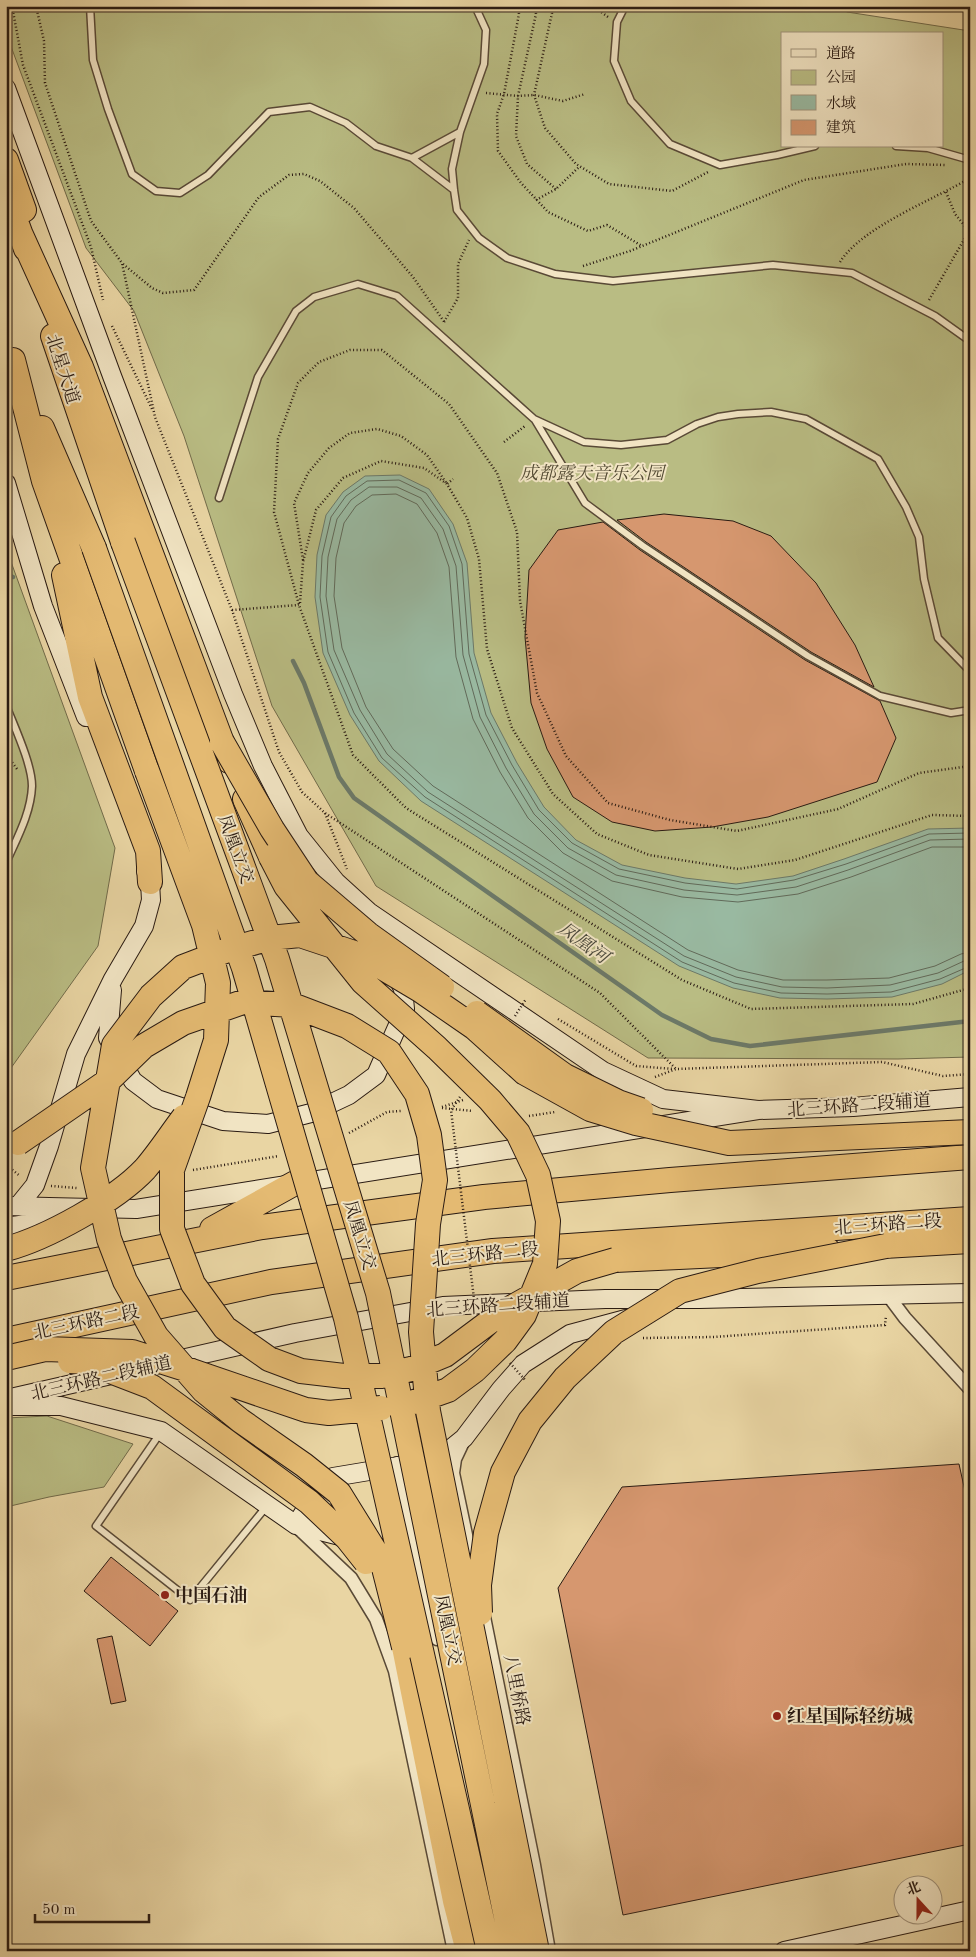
<svg xmlns="http://www.w3.org/2000/svg" width="976" height="1957" viewBox="0 0 976 1957" font-family="'Old Standard TT','Noto Serif SC',serif">
  <style>
    .green { fill: #b9bc83; stroke: #716b4a; fill-rule: evenodd }
    .water { fill: #99b9a1; stroke: #6c7968 }
    .lines { fill: none; stroke-linecap: round; stroke-linejoin: round }
    .shore { stroke: #616a5a; stroke-width: 1 }
    .stream { stroke: #6c7968; stroke-width: 4.5 }
    .building { fill: #d6976f; stroke: #291a12 }
    .lane-casing { stroke: #594936; stroke-width: 9 }
    .street-casing { stroke: #594936; stroke-width: 15 }
    .secondary-casing { stroke: #291a12; stroke-width: 20 }
    .highway-casing { stroke: #291a12; stroke-width: 26 }
    .path { stroke: #291a12; stroke-width: 2.5; stroke-dasharray: 1 2.5; stroke-linecap: butt }
    .lane { stroke: #f1e4c3; stroke-width: 6 }
    .street { stroke: #f1e4c3; stroke-width: 12 }
    .secondary { stroke: #f1e4c3; stroke-width: 18 }
    .highway { stroke: #e4ba72; stroke-width: 24 }
    .highway-bridge-casing { stroke: #291a12; stroke-width: 26; stroke-linecap: butt }
    .path-bridge { stroke: #291a12; stroke-width: 2.5; stroke-dasharray: 1 2.5; stroke-linecap: butt }
    .highway-bridge { stroke: #e4ba72; stroke-width: 24 }
    .poi-dot { fill: #8f2418; stroke: #f1e4c3; stroke-width: 2 }
    .labels { text-anchor: middle; stroke-width: 4; stroke-linejoin: round; paint-order: stroke }
    .street-label { font-size: 18px; fill: #291a12; stroke: #f1e4c3 }
    .park-label { font-size: 18px; font-style: italic; fill: #544b34; stroke: #f1e4c3 }
    .poi-label { font-size: 18px; font-weight: bold; fill: #291a12; stroke: #f1e4c3; text-anchor: start }
    .water-label { font-size: 19px; font-style: italic; fill: #4b4a3d; stroke: #f1e4c3 }
  </style>
  <rect width="100%" height="100%" fill="#e9d5a3"/>
  <filter id="stains"><feTurbulence type="fractalNoise" baseFrequency=".004" numOctaves="4"/><feColorMatrix values="0 0 0 0 .2 0 0 0 0 .09 0 0 0 0 .02 0 0 0 .5 -.17"/></filter>
  <radialGradient id="worn" r=".72"><stop offset=".6" stop-color="#630" stop-opacity="0"/><stop offset="1" stop-color="#630" stop-opacity=".3"/></radialGradient>
  <!-- green -->
  <path class="green" d="M6,6H838L847,12L970,31V1057L898,1059L648,1058L376,886L272,706L184,436L134,311L86,248L6,33ZM782,34H942V146H782Z
    M6,548L115,848L98,946L6,1075Z
    M47,1416L133,1444L104,1487L49,1497L6,1507V1418Z"/>
  <!-- water -->
  <path class="water" d="M400,475L429,489L453,524L467,563L474,653L491,713L517,763L544,807L576,840L622,865L685,878L736,884L793,876L844,859L928,829L970,828V970L942,984L892,997L827,999L780,998L733,988L679,966L421,801L379,761L350,715L323,653L315,597L317,555L326,515L343,492L365,476Z"/>
  <g class="lines">
    <!-- shore -->
    <path class="shore" d="M970,833L929,834L846,864L794,880L737,889L685,883L619,869L572,843L539,810L512,765L486,715L469,654L462,564L449,526L426,493L399,480L367,481L346,496L331,517L322,556L320,597L328,652L354,713L382,758L425,797L682,962L734,983L781,993L827,994L891,992L940,979L970,966
      M970,839L930,840L848,870L796,887L737,895L684,890L616,875L568,848L534,814L506,768L480,717L463,655L456,566L443,529L421,498L397,487H369L351,500L337,519L328,557L326,596L334,650L360,710L387,754L428,792L684,956L736,977L782,987L827,988L890,985L938,973L964,961L970,960
      M970,847H932L851,877L798,894L738,902L682,897L612,881L563,853L528,818L500,772L473,719L456,657L449,567L437,533L417,504L396,494L372,495L356,506L344,523L336,558L334,596L342,648L366,707L393,749L433,786L688,950L738,970L783,980H827L889,978L935,966L961,954L970,952"/>
    <!-- stream -->
    <path class="stream" d="M6,574L13,577
      M293,661L304,683L339,777L354,798L662,1015L711,1039L750,1046L970,1021"/>
  </g>
  <!-- building -->
  <path class="building" d="M664,514L733,521L771,536L816,583L855,645L874,687L811,652L646,542L617,520Z
    M603,522L640,550L805,660L880,701L896,738L877,782L768,817L712,827L655,831L612,822L573,797L547,749L531,703L525,637L529,570L558,530Z
    M959,1464L970,1514V1844L623,1915L558,1588L622,1487Z
    M111,1557L178,1611L150,1646L84,1591Z
    M112,1636L126,1701L111,1704L97,1639Z"/>
  <g class="lines">
    <!-- lane casing -->
    <g class="lane-casing">
      <path id="lane" d="M90,6L93,60L108,109L132,174L156,191L180,193L208,175L269,112L310,107L346,123L376,146L412,158L454,190
        M475,6L486,30L484,64L460,132L452,169L454,190L457,210L479,238L507,258L555,274L613,281L773,265L852,273L935,316L970,341
        M625,6L617,22L614,61L631,101L670,144L720,165L777,155L815,146
        M896,146L928,148L970,160
        M412,158L460,132
        M535,420L585,503L643,546L808,656L880,696L951,713L970,710
        M219,498L258,377L296,311L314,297L358,284L397,296L534,419L584,442L621,445L667,440L697,424L718,417L738,414L771,412L806,419L878,459L906,507L919,537L924,579L938,638L970,671
        M6,705C14,726 32,764 32,786C31,813 17,838 6,863
        M161,1432L96,1526L190,1600L266,1507"/>
    </g>
    <!-- street casing -->
    <g class="street-casing">
      <path id="street" d="M887,1294L905,1318L970,1389
        M464,1440L455,1459L453,1473L474,1573
        M297,1527L351,1578L376,1619L395,1671L454,1951
        M426,1590L437,1639
        M482,1607L534,1865L549,1951"/>
    </g>
    <!-- secondary casing -->
    <g class="secondary-casing">
      <path id="secondary" d="M6,88L112,376L233,694L263,766L299,836L336,882L369,912L603,1071L663,1099L758,1110
        M6,483L43,606L86,717
        M112,990L108,1038L133,1081L157,1099L223,1121L268,1124L311,1113L349,1095L376,1075L405,1009L403,989L395,972
        M6,1206L136,1209L758,1110L853,1107L970,1097
        M18,1206L35,1185L49,1146L76,1054L113,979L144,926L151,900L150,882L146,871
        M6,1227L68,1218
        M6,1399L295,1333L443,1306L605,1299H699L970,1293
        M10,1406H61L161,1431L296,1525L344,1537
        M397,1466L423,1577
        M296,1525L317,1491L333,1477L429,1461L443,1455L464,1438L501,1389L523,1364L570,1334L626,1319
        M397,1556C413,1563 420,1575 426,1590
        M784,1951L970,1910"/>
    </g>
    <!-- highway casing -->
    <g class="highway-casing">
      <path id="highway" d="M6,160L24,210
        M6,194L26,249
        M21,235L81,367L229,761
        M53,336L123,542
        M13,360L44,481L147,771
        M42,428L94,548
        M64,575L90,697L148,851L150,882
        M245,799L271,857
        M212,1229L295,1183
        M867,1247L970,1241
        M615,1260L828,1250
        M6,1278L262,1227L484,1197L670,1180L970,1157
        M6,1340L271,1282L493,1251L970,1219
        M404,1647L455,1901L468,1951"/>
    </g>
    <!-- path -->
    <path class="path" d="M12,6L23,65L91,247L103,300
      M36,6L44,41L45,83L91,221L122,263L155,417L232,610L279,752L302,792L325,813L600,993L676,1069
      M518,6L519,14L504,94L497,114L498,151L521,183L548,212L588,231L607,225L642,246
      M535,6L536,14L518,96L516,136L527,164L556,189
      M550,6L552,13L534,95L545,128L576,164L609,184L672,191L708,172
      M593,6L608,17
      M486,93L518,96L534,95L563,101L585,94
      M946,192L955,214L969,231
      M536,200L556,189L579,167
      M840,262C862,227 933,200 970,178
      M123,264L152,288L163,293L194,290L259,197L289,175L304,174L320,181L354,208L413,277L445,323
      M583,266L630,251L804,180L906,164L945,165
      M929,300L969,231
      M444,322L458,298V264L469,240
      M112,326L153,411
      M504,442L525,426
      M303,560L294,503L308,473L329,448L350,433L377,429L401,436L427,455L447,484L453,479
      M300,603L303,562L316,510L343,478L381,461L424,468L447,484L467,518L479,559L487,649L512,728L553,794L597,834L649,855L738,869L795,860L932,815L970,816
      M232,610L299,605
      M6,754L17,769
      M970,766L919,773L838,809L737,831L670,820L608,803L566,756L537,693L520,601L517,532L497,473L449,404L382,350H350L319,362L298,383L278,439L274,512L299,605L353,755L406,808L682,980L751,1009L913,1004L970,988
      M325,813L347,869
      M558,1019L636,1066L674,1069
      M655,1077L676,1069L882,1062L943,1076L970,1074
      M442,1107L463,1100
      M442,1108L473,1111
      M529,1116L555,1112
      M349,1133L387,1112L401,1111
      M6,1169L10,1168L20,1176
      M193,1170L279,1156
      M51,1186L77,1188
      M643,1338L713,1337L885,1325L886,1316"/>
    <!-- lane -->
    <use href="#lane" class="lane"/>
    <!-- street -->
    <use href="#street" class="street"/>
    <!-- secondary -->
    <use href="#secondary" class="secondary"/>
    <!-- highway -->
    <use href="#highway" class="highway"/>
    <!-- highway-bridge casing -->
    <g class="highway-bridge-casing">
      <path id="highway-bridge" d="M123,542L277,959L378,1293L513,1951
        M94,548L244,968L346,1318L489,1951
        M222,742L272,829L307,882L368,934L442,987
        M147,771L204,925L218,983L216,1040L198,1097L172,1170V1229L193,1284L225,1328L269,1359L301,1371L344,1376H381L411,1369L445,1355L500,1314L577,1271L615,1260
        M271,857L286,886L363,982L437,1048L490,1100L518,1133L538,1175L548,1221L545,1264L524,1315L505,1341L475,1370L448,1390L414,1402
        M477,1013L565,1076L618,1102L641,1110
        M18,1143L108,1081L144,1046L183,1023L243,1002L292,1005L347,1026L389,1052L417,1094L429,1135L435,1180L428,1224L421,1332L428,1411L537,1951
        M6,1249C47,1238 116,1200 145,1169C159,1153 171,1134 184,1117
        M6,1358L45,1349L132,1352L192,1371L306,1410L329,1413L381,1408
        M70,1361L87,1362L152,1387L309,1502L347,1538L366,1562
        M480,1613L479,1585L486,1533L503,1472L530,1421L565,1378L614,1332L680,1291L758,1271L886,1246
        M404,1647L383,1564L339,1493L304,1465L241,1421L204,1391L156,1336L125,1281L109,1239L93,1168L114,1045L151,996L183,967L225,951L270,938L300,935L363,956L420,990L475,1028L525,1073L590,1109L636,1123L729,1143L970,1132"/>
    </g>
    <!-- path-bridge -->
    <path class="path-bridge" d="M515,1016L526,999
      M460,1097L451,1110L475,1307
      M510,1363L526,1381"/>
    <!-- highway-bridge -->
    <use href="#highway-bridge" class="highway-bridge"/>
  </g>
  <!-- markers -->
  <g class="poi-dot">
    <circle cx="165" cy="1595" r="5"/>
    <circle cx="777" cy="1716" r="5"/>
  </g>
  <g class="labels">
    <!-- street labels -->
    <g class="street-label">
      <text transform="translate(63 369) rotate(72)" y="6">北星大道</text>
      <text transform="translate(236 849) rotate(70)" y="6">凤凰立交</text>
      <text transform="translate(859 1105) rotate(-4)" y="6">北三环路二段辅道</text>
      <text transform="translate(888 1224) rotate(-4)" y="6">北三环路二段</text>
      <text transform="translate(360 1235) rotate(73)" y="6">凤凰立交</text>
      <text transform="translate(485 1254) rotate(-6)" y="6">北三环路二段</text>
      <text transform="translate(498 1305) rotate(-4)" y="6">北三环路二段辅道</text>
      <text transform="translate(86 1322) rotate(-12)" y="6">北三环路二段</text>
      <text transform="translate(101 1378) rotate(-13)" y="6">北三环路二段辅道</text>
      <text transform="translate(448 1630) rotate(78)" y="6">凤凰立交</text>
      <text transform="translate(517 1690) rotate(79)" y="6">八里桥路</text>
    </g>
    <!-- park labels -->
    <g class="park-label">
      <text x="592" y="479">成都露天音乐公园</text>
    </g>
    <!-- poi labels -->
    <g class="poi-label">
      <text x="175" y="1601">中国石油</text>
      <text x="787" y="1722">红星国际轻纺城</text>
    </g>
    <!-- water labels -->
    <g class="water-label">
      <text transform="translate(584 942) rotate(35)" y="7">凤凰河</text>
    </g>
  </g>
  <!-- margin -->
  <rect width="976" height="1957" fill="none" stroke="#e9d5a3" stroke-width="25"/>
  <rect x="8" y="8" width="961" height="1942" fill="none" stroke="#291a12" stroke-width="2.5"/>
  <rect x="12" y="12" width="951" height="1932" fill="none" stroke="#291a12"/>
  <!-- legend -->
  <rect x="781" y="32" width="162" height="115" fill="#f1e4c3" stroke="#a1937c"/>
  <rect x="791" y="49" width="25" height="8" fill="#f1e4c3" stroke="#a1937c"/>
  <text x="826" y="58" font-size="15" fill="#291a12">道路</text>
  <rect x="791" y="70" width="25" height="15" fill="#b9bc83" stroke="#a1937c"/>
  <text x="826" y="82" font-size="15" fill="#291a12">公园</text>
  <rect x="791" y="95" width="25" height="15" fill="#99b9a1" stroke="#a1937c"/>
  <text x="826" y="108" font-size="15" fill="#291a12">水域</text>
  <rect x="791" y="120" width="25" height="15" fill="#d6976f" stroke="#a1937c"/>
  <text x="826" y="132" font-size="15" fill="#291a12">建筑</text>
  <!-- north arrow -->
  <g transform="translate(918 1900) rotate(339)"><circle r="24" fill="#f1e4c3" stroke="#a1937c"/>
  <path d="M0-4L9 19L0 12L-9 19Z" fill="#8f2418"/>
  <text y="-8" font-size="14" font-weight="bold" text-anchor="middle" fill="#291a12">北</text>
  </g>
  <!-- scale -->
  <path d="M35 1914v8h114v-8" fill="none" stroke="#291a12" stroke-width="2.5"/>
  <text x="42" y="1914" font-size="15" fill="#291a12" stroke="#f1e4c3" stroke-width="4" paint-order="stroke">50 m</text>
  <rect width="100%" height="100%" filter="url(#stains)"/>
  <rect width="100%" height="100%" fill="url(#worn)"/>
</svg>
